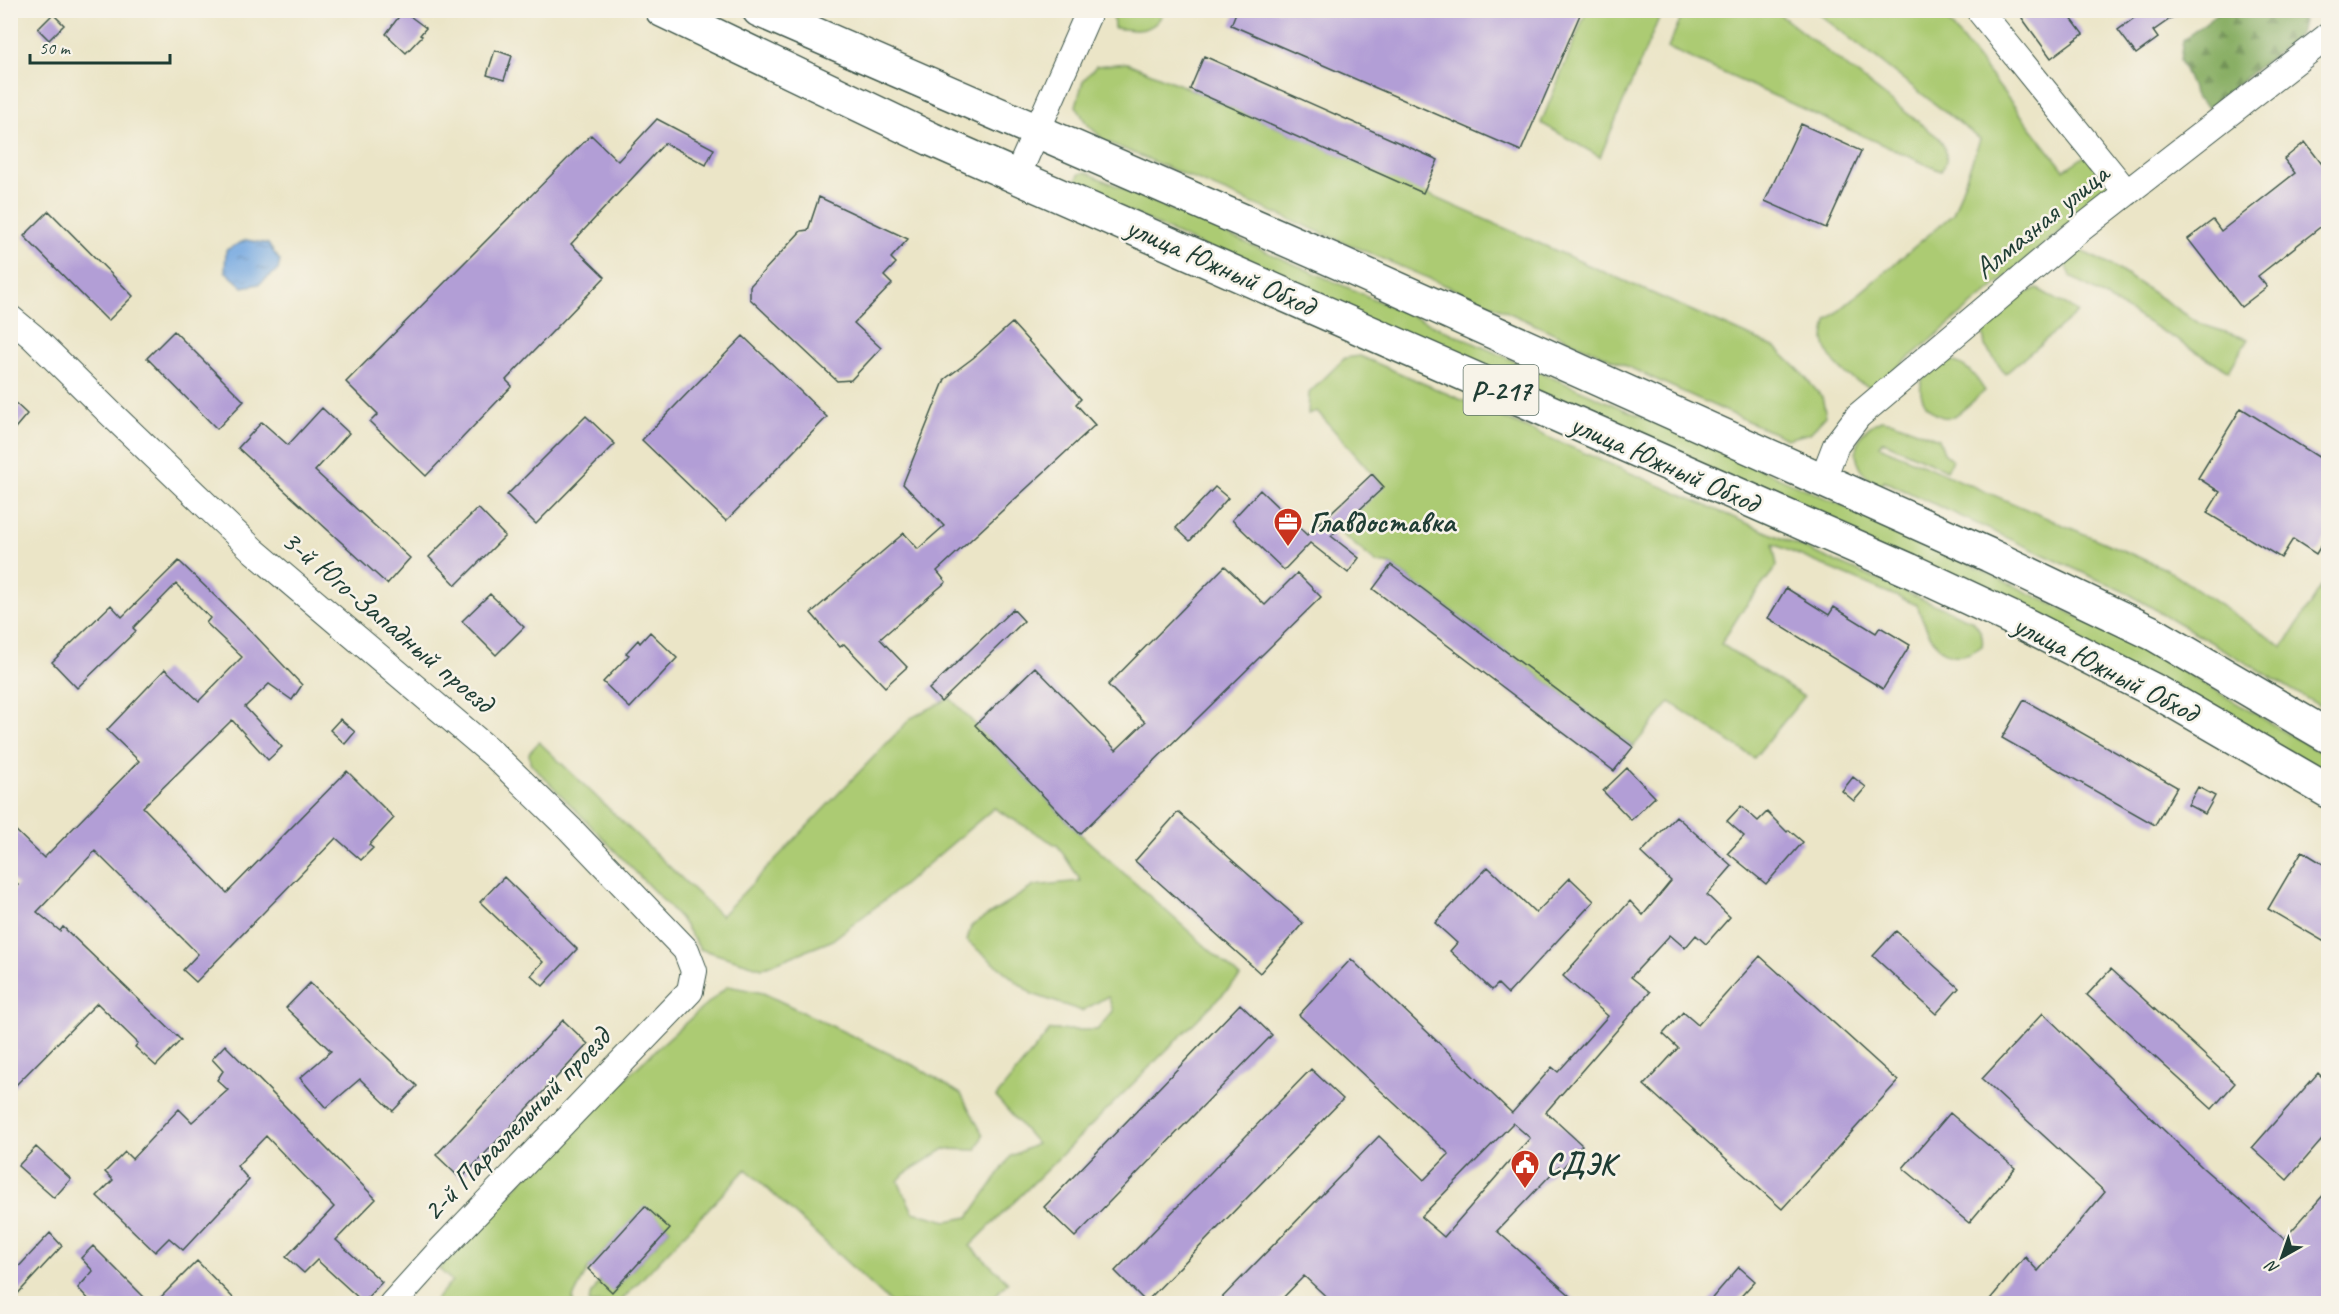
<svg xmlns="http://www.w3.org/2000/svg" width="2339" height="1314" viewBox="0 0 2339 1314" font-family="Caveat,sans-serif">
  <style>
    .grass { fill: #accb73; stroke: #668454; stroke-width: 1.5 }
    .forest { fill: url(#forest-firs); stroke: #54764c; stroke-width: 1.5 }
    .water { fill: url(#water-ripples); stroke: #4a728a; stroke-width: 1.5 }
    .building { fill: #b29ed6; fill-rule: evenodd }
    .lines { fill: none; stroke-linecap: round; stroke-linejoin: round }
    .minor-casing { stroke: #3e564a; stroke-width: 28 }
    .major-casing { stroke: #3e564a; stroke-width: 36 }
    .minor { stroke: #fff; stroke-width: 26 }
    .major { stroke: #fff; stroke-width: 33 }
    .labels { text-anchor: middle; stroke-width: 5; stroke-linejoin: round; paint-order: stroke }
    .shield { fill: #f7f3e8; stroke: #60746a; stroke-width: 1.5 }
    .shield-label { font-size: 28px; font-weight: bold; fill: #1f3d34 }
    .street-label { font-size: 30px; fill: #1f3d34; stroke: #f7f3e8 }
    .poi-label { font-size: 30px; font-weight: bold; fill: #1f3d34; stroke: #f7f3e8; text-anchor: start }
  </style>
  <defs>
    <pattern id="forest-firs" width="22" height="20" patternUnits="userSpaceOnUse" patternTransform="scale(1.5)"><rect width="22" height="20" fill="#89af65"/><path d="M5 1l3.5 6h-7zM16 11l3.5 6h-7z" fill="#6f9054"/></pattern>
    <pattern id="water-ripples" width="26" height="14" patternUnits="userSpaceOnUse" patternTransform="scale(1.5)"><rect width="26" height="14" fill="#75a8e1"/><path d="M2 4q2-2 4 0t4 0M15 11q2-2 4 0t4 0" fill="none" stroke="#5f8ab7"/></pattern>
  </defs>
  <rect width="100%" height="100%" fill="#f7f3e8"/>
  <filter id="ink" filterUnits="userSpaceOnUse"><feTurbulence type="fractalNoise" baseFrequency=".0167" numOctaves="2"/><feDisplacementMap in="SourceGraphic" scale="12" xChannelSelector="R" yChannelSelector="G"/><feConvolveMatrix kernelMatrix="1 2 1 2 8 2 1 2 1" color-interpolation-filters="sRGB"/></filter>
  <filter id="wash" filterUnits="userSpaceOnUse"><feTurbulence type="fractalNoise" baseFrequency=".008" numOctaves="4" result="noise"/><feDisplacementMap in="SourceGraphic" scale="24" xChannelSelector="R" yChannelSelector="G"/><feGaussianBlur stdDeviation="1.35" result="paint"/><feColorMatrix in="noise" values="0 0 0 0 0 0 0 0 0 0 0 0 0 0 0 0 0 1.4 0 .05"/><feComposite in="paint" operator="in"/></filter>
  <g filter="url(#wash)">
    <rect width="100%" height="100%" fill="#ebe5c7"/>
    <!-- grass -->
    <path class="grass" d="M1587,10L1662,11L1600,157L1541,123Z
      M1113,11V10L1164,11C1154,34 1135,31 1114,28Z
      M1684,11H1775L1939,138C1947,151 1950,158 1941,171L1668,48Z
      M1815,11H1940L2064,170L2088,154L2108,180L2107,192L1873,388C1851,381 1828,364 1824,340C1824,334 1826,327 1827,321L1953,214L1980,139Z
      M1127,63L1190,89L1776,348L1799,370L1822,397L1826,416L1810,433L1787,439L1494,306L1105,141L1086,123L1076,106L1083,81L1096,66Z
      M1085,172L1912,536L2150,652L2328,757V776L1077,187L1076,182L1079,174Z
      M2077,249L2114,267L2200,324L2248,339L2229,371L2071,277L2065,264L2068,253Z
      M2038,289L2078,312L2005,374L1985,346L1983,332C1996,316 2018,293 2038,289Z
      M1360,356L1973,621C1980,630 1984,635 1982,646C1943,674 1928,634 1917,605L1773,544L1777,566L1741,612L1721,644L1804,697L1754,758L1670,702L1633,747L1391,565L1377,563L1337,530L1383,486L1317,411L1308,414L1309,393L1345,358Z
      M1948,360C1967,364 1975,375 1985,391C1977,397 1960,414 1952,417C1933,422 1911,393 1925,376C1930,370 1941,365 1948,360Z
      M1881,420L1893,422L1939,439L1944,453L1952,460L1947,470L1882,441L1879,446L2166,569L2283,647L2328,576V711L2129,594L1884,481L1880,487C1850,469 1846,436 1881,420Z
      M950,698L1080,834L1240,977L970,1246L1008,1282L988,1303H891L746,1169L619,1303H589L590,1297L600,1280L613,1291L670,1229L645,1207L588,1269L573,1298V1303L432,1304L452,1281L439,1269C530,1170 625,1073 728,986L763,993L917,1067L961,1094L983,1135L976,1150L944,1149L904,1174L898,1181L913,1212L947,1221L969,1217L1011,1156L1037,1144L996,1097L1050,1030H1097L1113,1011L1108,996L1082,1011L1032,994L967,941L971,926L1034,886L1081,881L1058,846L994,808L900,888L831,941L762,968L700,949L680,918L530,763L529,753L539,742L721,916L911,718Z"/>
    <!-- forest -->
    <path class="forest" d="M2221,11H2295L2303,21L2300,34L2208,108L2196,98L2180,60L2183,40Z"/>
    <!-- water -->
    <path class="water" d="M246,240L268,244L280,261L278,270L259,284L243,287L225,271L226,250Z"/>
    <g id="blocks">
      <!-- building -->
      <path class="building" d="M1237,10H1582L1521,151L1231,25Z
        M2031,10H2065L2083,34L2051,58L2022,18Z
        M2145,10H2183L2153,31L2158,38L2136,54L2118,30Z
        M403,11L426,28L420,35L422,36L406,53L386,34Z
        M53,14L64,25L49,40L38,29Z
        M495,50L512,56L504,80L487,75Z
        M1204,56L1438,160L1423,193L1190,89Z
        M657,119L714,149L706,165L665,143L571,244L605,277L506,380L512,386L426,476L370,422L378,414L346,382L591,135L618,161Z
        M1801,124L1861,151L1826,228L1765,201Z
        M2305,142L2328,172V221L2258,276L2267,287L2241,307L2188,239L2213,220L2221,231L2295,173L2284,159Z
        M819,197L908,239L891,258L896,263L884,276L892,284L854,323L881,348L851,380L837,381L750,299V286L801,231L808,230Z
        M49,211L133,296L108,321L24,236Z
        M1012,323L1081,399L1076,404L1095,425L937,571L946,582L880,639L907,667L885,687L844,644L840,647L811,613L904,533L918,549L944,526L903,484L945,379L973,358Z
        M174,331L244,401L217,429L147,358Z
        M743,336L827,417L726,521L642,440Z
        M10,398L27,414L10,434Z
        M322,408L349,433L315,471L410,558L387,584L238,448L262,422L288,445Z
        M2241,408L2328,463V534L2316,554L2293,539L2281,558L2207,513L2220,492L2198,478Z
        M586,416L615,444L536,524L507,495Z
        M1372,474L1384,487L1331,536L1359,558L1348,573L1310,543L1284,570L1232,520L1260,490L1307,535Z
        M1215,487L1228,498L1190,541L1176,528Z
        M478,508L505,536L456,585L429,557Z
        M179,561L252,632L302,685L292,700L269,684L245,707L282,747L268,760L232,720L143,807L227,893L347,771L394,818L369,845L373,848L361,860L336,838L196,982L183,970L198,954L95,851L37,912L60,931L63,927L181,1040L156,1066L135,1047L138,1043L97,1003L10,1091V893L18,885L10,878V825L44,858L139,761L107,730L165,669L199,701L242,657L206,623L210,618L176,584L133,628L136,631L77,688L52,662L111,605L122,617Z
        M1391,565L1633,747L1614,771L1373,589Z
        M1225,566L1265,605L1297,573L1321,597L1080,834L975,725L1035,667L1116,750L1145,722L1108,685Z
        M1786,588L1829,615L1834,607L1876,633L1880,627L1910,645L1883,689L1768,618Z
        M490,594L524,627L496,655L462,621Z
        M1013,609L1024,621L941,702L929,689Z
        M650,632L677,658L630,708L603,682L629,655L626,653L638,640L640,643Z
        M2024,700L2177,787L2155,825L2002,738Z
        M340,719L355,732L345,744L330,730Z
        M1627,768L1655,797L1631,820L1603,791Z
        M1853,777L1866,787L1854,801L1842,791Z
        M2198,787L2215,796L2205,814L2188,805Z
        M1741,806L1758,821L1767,812L1787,832L1789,830L1803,842L1766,884L1728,853L1744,836L1727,821Z
        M1178,812L1303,923L1260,973L1135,861Z
        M1676,816L1732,866L1707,895L1730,917L1706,944L1696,935L1685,948L1670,935L1631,977L1650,992L1546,1112L1582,1145L1561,1170L1559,1166L1497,1231L1580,1304H1334L1304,1276L1277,1304H1216L1379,1136L1424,1180L1449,1154L1299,1015L1351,959L1512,1113L1552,1067L1558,1072L1608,1016L1563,976L1630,901L1643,915L1671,881L1641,853ZM1513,1123L1530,1138L1444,1237L1421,1217Z
        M2302,851L2328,867V944L2268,909Z
        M1488,867L1536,913L1570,878L1594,901L1508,994L1498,984L1492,990L1450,951L1457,943L1435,923Z
        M504,877L577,949L543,986L531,975L543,962L480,902Z
        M1896,931L1959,988L1936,1014L1873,956Z
        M1760,956L1898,1081L1782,1209L1644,1085L1678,1048L1663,1034L1683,1012L1698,1025Z
        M2111,969L2235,1083L2212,1109L2087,995Z
        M310,983L417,1086L393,1111L360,1079L326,1108L300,1078L331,1051L286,1008Z
        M1240,1004L1272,1035L1075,1237L1044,1207Z
        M2043,1013L2203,1168L2284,1239L2328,1190V1304H1986L2025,1257L2038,1271L2105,1192L1982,1079Z
        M563,1020L588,1044L461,1179L436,1155Z
        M225,1045L376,1199L336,1240L382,1282L363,1302L317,1260L304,1273L286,1257L334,1207L266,1136L237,1166L249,1180L183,1250L169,1238L155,1252L97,1196L113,1180L105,1172L125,1152L132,1159L179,1109L192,1122L228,1090L217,1080L223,1071L212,1059Z
        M1311,1069L1343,1099L1146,1302L1115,1271Z
        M2318,1073L2328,1083V1133L2287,1180L2252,1148Z
        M1950,1113L2015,1168L1969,1223L1903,1168Z
        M36,1147L71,1179L54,1198L18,1166Z
        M645,1206L670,1229L612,1292L588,1269Z
        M50,1233L62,1246L10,1302V1276Z
        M93,1246L151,1304H93L78,1288L93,1271L81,1258Z
        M197,1261L239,1304H154Z
        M1739,1267L1755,1281L1734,1304H1707Z"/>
    </g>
  </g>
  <g filter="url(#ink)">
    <use href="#blocks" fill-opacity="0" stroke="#3e564a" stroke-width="1.5"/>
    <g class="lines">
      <!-- minor casing -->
      <g class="minor-casing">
        <path id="minor" d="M1979,10L2127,193
          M1017,176L1090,10
          M10,318L33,337L109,412L254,551L493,754L570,829L686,950L694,971L690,991L438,1253L392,1304
          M1822,481L1836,445L1858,416L2074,234L2328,36"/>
      </g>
      <!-- major casing -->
      <g class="major-casing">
        <path id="major" d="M662,10L931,139L1909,570L2022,623L2159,693L2328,791
          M759,10L1340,263L1989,555L2154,634L2328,736"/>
      </g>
      <!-- minor -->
      <use href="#minor" class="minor"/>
      <!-- major -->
      <use href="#major" class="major"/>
    </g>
  </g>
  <!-- icons -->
  <defs>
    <g id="office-pin" transform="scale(1.5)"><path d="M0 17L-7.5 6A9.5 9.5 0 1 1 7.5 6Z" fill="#c8321e" stroke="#f7f3e8"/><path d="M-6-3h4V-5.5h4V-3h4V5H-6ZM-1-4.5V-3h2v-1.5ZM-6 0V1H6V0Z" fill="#fff"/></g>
    <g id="civic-pin" transform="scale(1.5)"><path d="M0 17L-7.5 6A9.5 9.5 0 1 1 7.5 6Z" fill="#c8321e" stroke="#f7f3e8"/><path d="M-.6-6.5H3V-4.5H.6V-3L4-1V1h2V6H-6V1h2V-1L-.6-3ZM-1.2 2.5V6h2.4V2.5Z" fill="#fff"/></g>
  </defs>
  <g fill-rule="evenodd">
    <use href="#office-pin" x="1288" y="522"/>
    <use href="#civic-pin" x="1525" y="1164"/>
  </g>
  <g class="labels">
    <!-- shield labels -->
    <rect class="shield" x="1463.5" y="365" width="75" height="50" rx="4.5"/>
    <g class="shield-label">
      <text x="1501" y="400">Р-217</text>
    </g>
    <!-- street labels -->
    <g class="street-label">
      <text transform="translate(2041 221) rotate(-39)" y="10">Алмазная улица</text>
      <text transform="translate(1221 266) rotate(24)" y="10">улица Южный Обход</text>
      <text transform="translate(1665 463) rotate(24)" y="10">улица Южный Обход</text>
      <text transform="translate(388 621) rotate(40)" y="10">3-й Юго-Западный проезд</text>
      <text transform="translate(2106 668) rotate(27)" y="10">улица Южный Обход</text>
      <text transform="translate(516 1124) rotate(-46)" y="10">2-й Параллельный проезд</text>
    </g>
    <!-- poi labels -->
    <g class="poi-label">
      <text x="1309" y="532">Главдоставка</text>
      <text x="1546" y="1174">СДЭК</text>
    </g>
  </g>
  <!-- margin -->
  <rect width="2339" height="1314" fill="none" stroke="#f7f3e8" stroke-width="36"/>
  <!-- north arrow -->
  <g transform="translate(2282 1257) rotate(220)" stroke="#f7f3e8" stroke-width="4.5" paint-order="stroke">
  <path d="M0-4.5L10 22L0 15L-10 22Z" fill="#1f3d34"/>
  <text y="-9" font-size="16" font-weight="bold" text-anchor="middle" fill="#1f3d34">N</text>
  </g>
  <!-- scale -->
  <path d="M30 54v9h140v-9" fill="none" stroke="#1f3d34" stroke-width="3"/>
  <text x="39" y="54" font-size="18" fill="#1f3d34" stroke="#f7f3e8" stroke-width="4.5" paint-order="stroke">50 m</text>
</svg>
